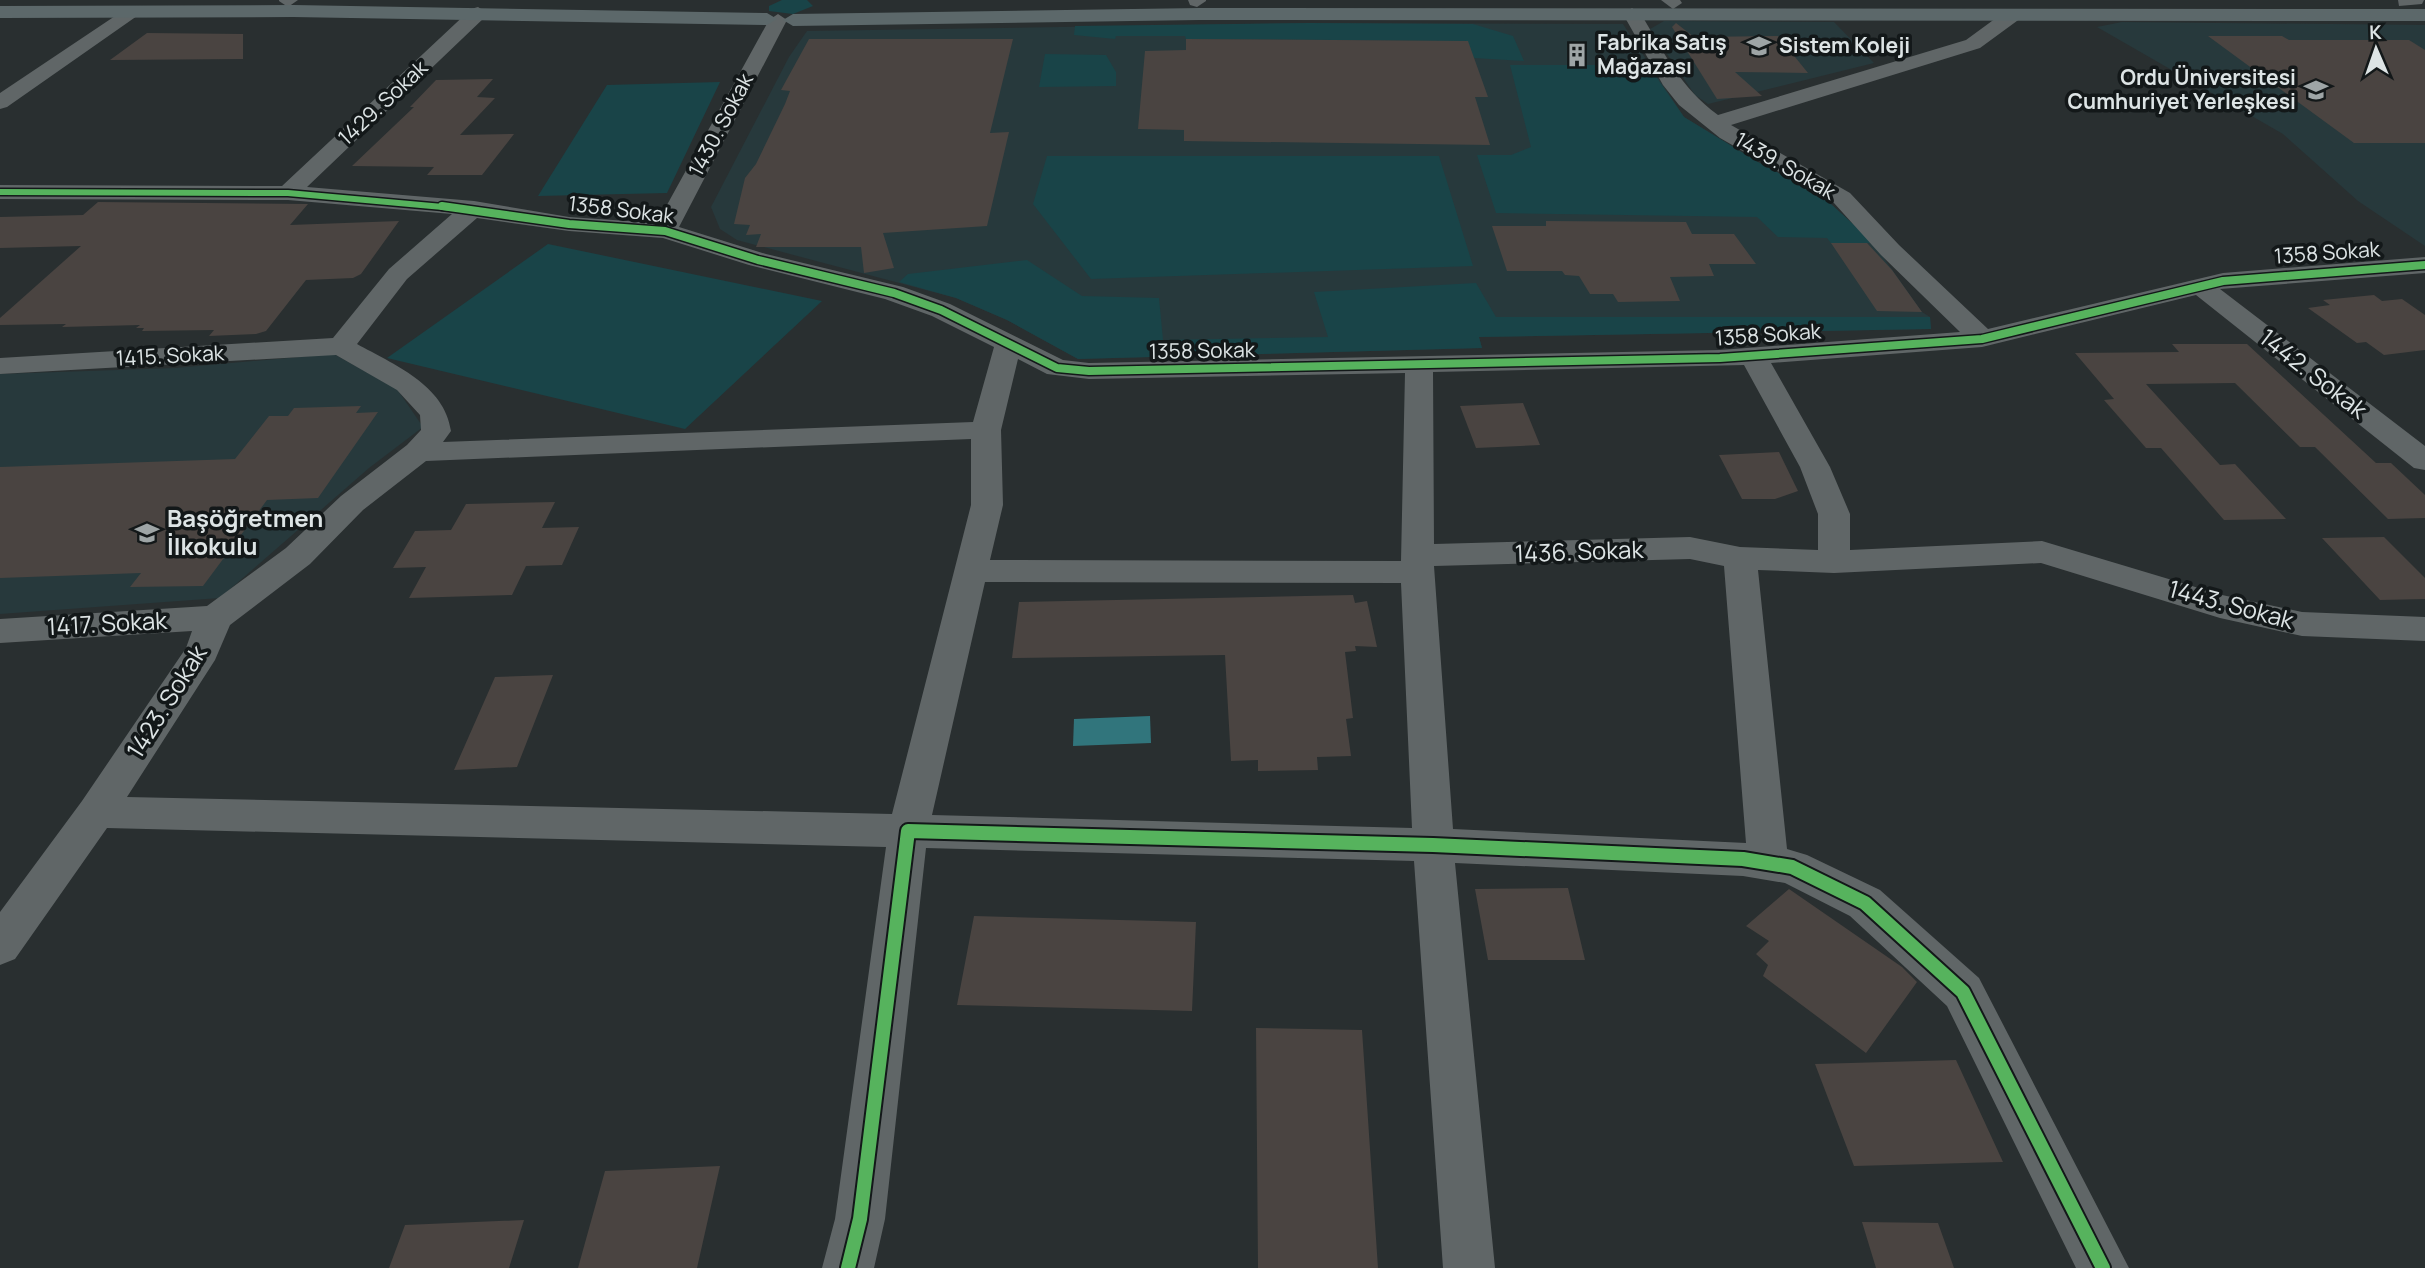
<svg xmlns="http://www.w3.org/2000/svg" width="2425" height="1268" viewBox="0 0 2425 1268" font-family="Manrope,sans-serif">
  <style>
    .built { fill: #27393c }
    .green { fill: #194448 }
    .water { fill: #31757c }
    .building { fill: #4a4441 }
    .lines { fill: none; stroke-linecap: round; stroke-linejoin: round }
    .minor { fill: #606667; fill-rule: evenodd }
    .trunk { fill: #5c686a; fill-rule: evenodd }
    .cycleway-far2-casing { stroke: #131819; stroke-width: 9 }
    .cycleway-far1-casing { stroke: #131819; stroke-width: 11 }
    .cycleway-casing { stroke: #131819; stroke-width: 18 }
    .cycleway-far2 { stroke: #56b35d; stroke-width: 6 }
    .cycleway-far1 { stroke: #56b35d; stroke-width: 8 }
    .cycleway { stroke: #56b35d; stroke-width: 14 }
    .labels { text-anchor: middle; stroke-width: 7; stroke-linejoin: round; paint-order: stroke }
    .far-poi-label { font-size: 21px; font-weight: bold; fill: #dde4e5; stroke: #131819; text-anchor: start }
    .far-street-label { font-size: 21px; fill: #dde4e5; stroke: #131819 }
    .street-label { font-size: 24px; fill: #dde4e5; stroke: #131819 }
    .poi-label { font-size: 24px; font-weight: bold; fill: #dde4e5; stroke: #131819; text-anchor: start }
  </style>
  <rect width="100%" height="100%" fill="#292f30"/>
  <!-- built -->
  <path class="built" d="M1664,21L1834,22L1874,63L1708,104L1695,95L1650,29Z
    M2122,22L2425,25V246L2358,201L2283,134L2097,27Z
    M1309,23L1623,24L1684,117L1758,162L1822,196L1872,241L1922,312L1930,317L1931,329L1479,337L1482,348L1078,359L1007,320L956,298L737,240L720,229L711,207L789,57L807,31Z
    M334,354L397,389L423,427L369,468L220,598L0,614V374L175,368Z"/>
  <!-- green -->
  <path class="green" d="M782,0H807L813,6L793,14L769,11V6Z
    M1309,23L1473,24L1513,36L1524,61L1474,58L1467,41L1186,39L1185,36H1116L1115,39L1074,35L1075,26Z
    M1045,54L1106,55L1116,72V86L1039,87Z
    M1510,65H1648L1684,117L1758,162L1822,196L1874,243H1831L1827,238L1778,237L1757,217L1496,213L1477,155H1511L1531,147Z
    M720,82L667,193L538,196L607,85Z
    M1047,156H1439L1473,266L1091,279L1033,204Z
    M548,244L822,301L685,429L387,358Z
    M1027,260L1082,296L1159,298L1163,340L1328,337L1314,292L1476,283L1496,317H1930L1931,329L1479,337L1482,348L1078,359L1007,320L956,298L899,282L908,274Z"/>
  <!-- water -->
  <path class="water" d="M1150,716L1151,743L1073,746L1074,719Z"/>
  <!-- building -->
  <path class="building" d="M1676,23L1694,37L1778,36L1808,73L1735,72L1762,96L1717,99L1672,27Z
    M147,33L243,34V59L110,60Z
    M2208,36H2282L2289,40H2409L2425,50V143H2354Z
    M809,39H1013L990,133L1009,132L987,226L883,233L894,268L864,273L861,247H756L761,234L746,235L750,225L734,224L745,178L756,164L785,104L790,91L781,90Z
    M1186,39L1468,41L1488,97H1475L1490,145L1184,141V130L1138,129L1145,51L1186,50Z
    M493,79L477,97L495,98L460,135L514,134L482,175H427L434,167L352,166L414,107H410L436,80Z
    M98,202L308,204L290,225L399,221L361,274L353,278L306,280L266,331L256,334L209,336L214,330L142,331L144,328H136L140,325L62,327L66,324L0,325V318L81,246L0,248V217L83,215Z
    M1546,221L1686,222L1692,234H1734L1756,264H1709L1714,276L1670,277L1680,301L1618,302L1613,294H1590L1579,276L1565,275L1562,271H1507L1492,226H1546Z
    M1831,243H1867L1892,270L1922,312L1877,311Z
    M2374,295L2382,301L2402,299L2425,315V350L2384,355L2366,342L2357,343L2308,308L2330,305L2323,300Z
    M2172,344H2247L2376,463H2391L2425,495V518L2388,519L2315,447H2300L2235,383L2146,384L2220,465L2235,464L2286,519L2224,520L2161,448H2146L2104,400L2114,399L2075,353L2179,352Z
    M1523,403L1540,445L1476,448L1460,406Z
    M361,406L356,413L378,412L318,498L267,500L203,586L130,587L141,573L0,578V467L235,459L269,416H288L294,408Z
    M1779,452L1798,491L1775,499H1742L1719,455Z
    M555,502L542,528L579,527L562,565L526,566L512,595L409,598L426,567L393,568L415,531L451,530L466,504Z
    M2384,537L2425,578V599L2380,600L2322,538Z
    M1353,595L1355,603L1367,601L1377,647L1355,646L1356,651L1345,652L1353,718L1346,719L1351,756L1317,757L1318,770L1258,771V760L1231,761L1225,655L1012,658L1019,602Z
    M553,675L517,767L454,770L495,677Z
    M1568,888L1585,960H1488L1475,889Z
    M1789,889L1902,967L1917,982L1866,1053L1763,976L1768,965L1756,954L1769,941L1746,926Z
    M974,916L1196,922L1192,1011L957,1005Z
    M1256,1028L1362,1030L1378,1268H1258Z
    M1956,1060L2003,1162L1854,1166L1815,1064Z
    M720,1166L697,1268H578L605,1171Z
    M524,1220L509,1268H389L405,1225Z
    M1862,1222L1938,1223L1954,1268H1876Z"/>
  <g class="lines">
    <!-- minor -->
    <path class="minor" d="M298,0L288,7L279,1V0Z
      M1188,0H1206V1L1197,7L1190,5Z
      M1661,0H1680L1682,3L1673,9Z
      M2398,0H2424L2422,4L2399,6Z
      M130,6L137,8L139,12L137,16L7,107L0,109V93Z
      M478,7L487,13L485,17L307,187L474,201L569,217L657,223L769,20L778,14L787,20L679,227L766,254L903,287L950,304L1063,360L1089,363L1720,350L1960,332L1881,255L1834,203L1720,138L1679,105L1663,85L1623,14L1632,8L1641,14C1665,54 1680,87 1718,115L1966,40L2007,10H2021L2023,14L2021,18L1980,48L1731,125L1850,193L1899,245L1988,329L2223,273L2425,257V273L2220,289L2425,446V470L2414,468L2196,295L1982,347L1771,363L1830,467L1850,514V550L2042,541L2222,595L2302,612L2425,617V641L2302,636L2220,618L2041,563L1834,573L1758,570L1787,849L1807,855L1880,890L1979,978L2129,1268H2076L1947,1006L1850,916L1785,883L1743,876L1455,863L1495,1268H1443L1414,861L926,848L885,1219L874,1268H822L835,1219L886,847L107,828L15,959L0,965V912L82,801L186,648L192,631L0,643V619L207,606L286,548L341,496L407,445L421,430L420,415L397,390L336,355L0,374V358L333,338L389,269L452,214L288,200L0,199V185L282,186L471,9ZM477,218L569,231L663,238L749,265L885,299L932,316L994,347L973,422L443,442L451,431C445,385 393,364 357,344L407,279ZM1018,359L1047,374L1089,379L1405,373L1401,561L990,560L1003,505L1001,430ZM1744,365L1800,467L1818,514V550L1740,547L1690,537L1434,544L1433,372ZM971,439V505L892,814L127,797L215,660L230,625L310,564L363,510L426,461ZM1690,559L1724,566L1746,843L1453,829L1434,566ZM985,582L1401,583L1412,828L932,815Z"/>
    <!-- trunk -->
    <path class="trunk" d="M293,5L767,13L777,19L767,25L293,17L0,18V6Z
      M1199,8L2425,9V21L1199,20L793,26L783,20L793,14Z"/>
    <!-- cycleway-far2 casing -->
    <g class="cycleway-far2-casing">
      <path id="cycleway-far2" d="M0,192L288,193L454,208"/>
    </g>
    <!-- cycleway-far1 casing -->
    <g class="cycleway-far1-casing">
      <path id="cycleway-far1" d="M442,206L569,224L665,231L758,260L894,293L941,310L1057,368L1089,371L1720,358L1982,339L2223,281L2425,265"/>
    </g>
    <!-- cycleway casing -->
    <g class="cycleway-casing">
      <path id="cycleway" d="M848,1268L860,1219L908,831L1433,845L1743,859L1792,867L1865,903L1963,992L2103,1268"/>
    </g>
    <!-- cycleway-far2 -->
    <use href="#cycleway-far2" class="cycleway-far2"/>
    <!-- cycleway-far1 -->
    <use href="#cycleway-far1" class="cycleway-far1"/>
    <!-- cycleway -->
    <use href="#cycleway" class="cycleway"/>
  </g>
  <!-- icons -->
  <defs>
    <g id="school-bare" transform="scale(1.89)"><path d="M0-5L7-2L0 1L-7-2ZM-4 1L0 2.5L4 1V4Q0 6-4 4Z" fill="#9ea5a6" stroke="#131819" stroke-width="2.5" paint-order="stroke"/></g>
    <g id="building-bare" transform="scale(1.89)"><path d="M-4-6H4V6H1V3H-1V6H-4ZM-2.5-4.3h1.7v1.8h-1.7ZM.8-4.3h1.7v1.8H.8ZM-2.5-1h1.7V.8h-1.7ZM.8-1h1.7V.8H.8Z" fill="#9ea5a6" stroke="#131819" stroke-width="2.5" paint-order="stroke"/></g>
    <g id="university-bare" transform="scale(1.89)"><path d="M0-5L7-2L0 1L-7-2ZM-4 1L0 2.5L4 1V4Q0 6-4 4Z" fill="#9ea5a6" stroke="#131819" stroke-width="2.5" paint-order="stroke"/></g>
  </defs>
  <g fill-rule="evenodd">
    <use href="#school-bare" x="1759" y="46"/>
    <use href="#building-bare" x="1577" y="55"/>
    <use href="#university-bare" x="2316" y="90"/>
    <use href="#school-bare" x="147" y="533"/>
  </g>
  <g class="labels">
    <!-- far-poi labels -->
    <g class="far-poi-label">
      <text x="1597" y="50">Fabrika Satış<tspan x="1597" dy="24">Mağazası</tspan></text>
      <text x="1779" y="53">Sistem Koleji</text>
      <text x="2296" y="85" text-anchor="end">Ordu Üniversitesi<tspan x="2296" dy="24">Cumhuriyet Yerleşkesi</tspan></text>
    </g>
    <!-- far-street labels -->
    <g class="far-street-label">
      <text transform="translate(383 103) rotate(-43)" y="7">1429. Sokak</text>
      <text transform="translate(721 125) rotate(-62)" y="7">1430. Sokak</text>
      <text transform="translate(1785 166) rotate(30)" y="7">1439. Sokak</text>
      <text transform="translate(621 210) rotate(7)" y="7">1358 Sokak</text>
      <text transform="translate(2327 253) rotate(-4)" y="7">1358 Sokak</text>
      <text transform="translate(1768 335) rotate(-4)" y="7">1358 Sokak</text>
      <text transform="translate(1202 351) rotate(-1)" y="7">1358 Sokak</text>
      <text transform="translate(170 356) rotate(-3)" y="7">1415. Sokak</text>
    </g>
    <!-- street labels -->
    <g class="street-label">
      <text transform="translate(2313 374) rotate(38)" y="8">1442. Sokak</text>
      <text transform="translate(1579 552) rotate(-2)" y="8">1436. Sokak</text>
      <text transform="translate(2231 605) rotate(15)" y="8">1443. Sokak</text>
      <text transform="translate(107 624) rotate(-3)" y="8">1417. Sokak</text>
      <text transform="translate(167 702) rotate(-58)" y="8">1423. Sokak</text>
    </g>
    <!-- poi labels -->
    <g class="poi-label">
      <text x="167" y="527">Başöğretmen<tspan x="167" dy="28">İlkokulu</tspan></text>
    </g>
  </g>
  <!-- north arrow -->
  <g transform="translate(2376 49) rotate(358)" stroke="#131819" stroke-width="5" paint-order="stroke">
  <path d="M0-5L12 26L0 18L-12 26Z" fill="#dde4e5"/>
  <text y="-10" font-size="19" font-weight="bold" text-anchor="middle" fill="#dde4e5">K</text>
  </g>
</svg>
